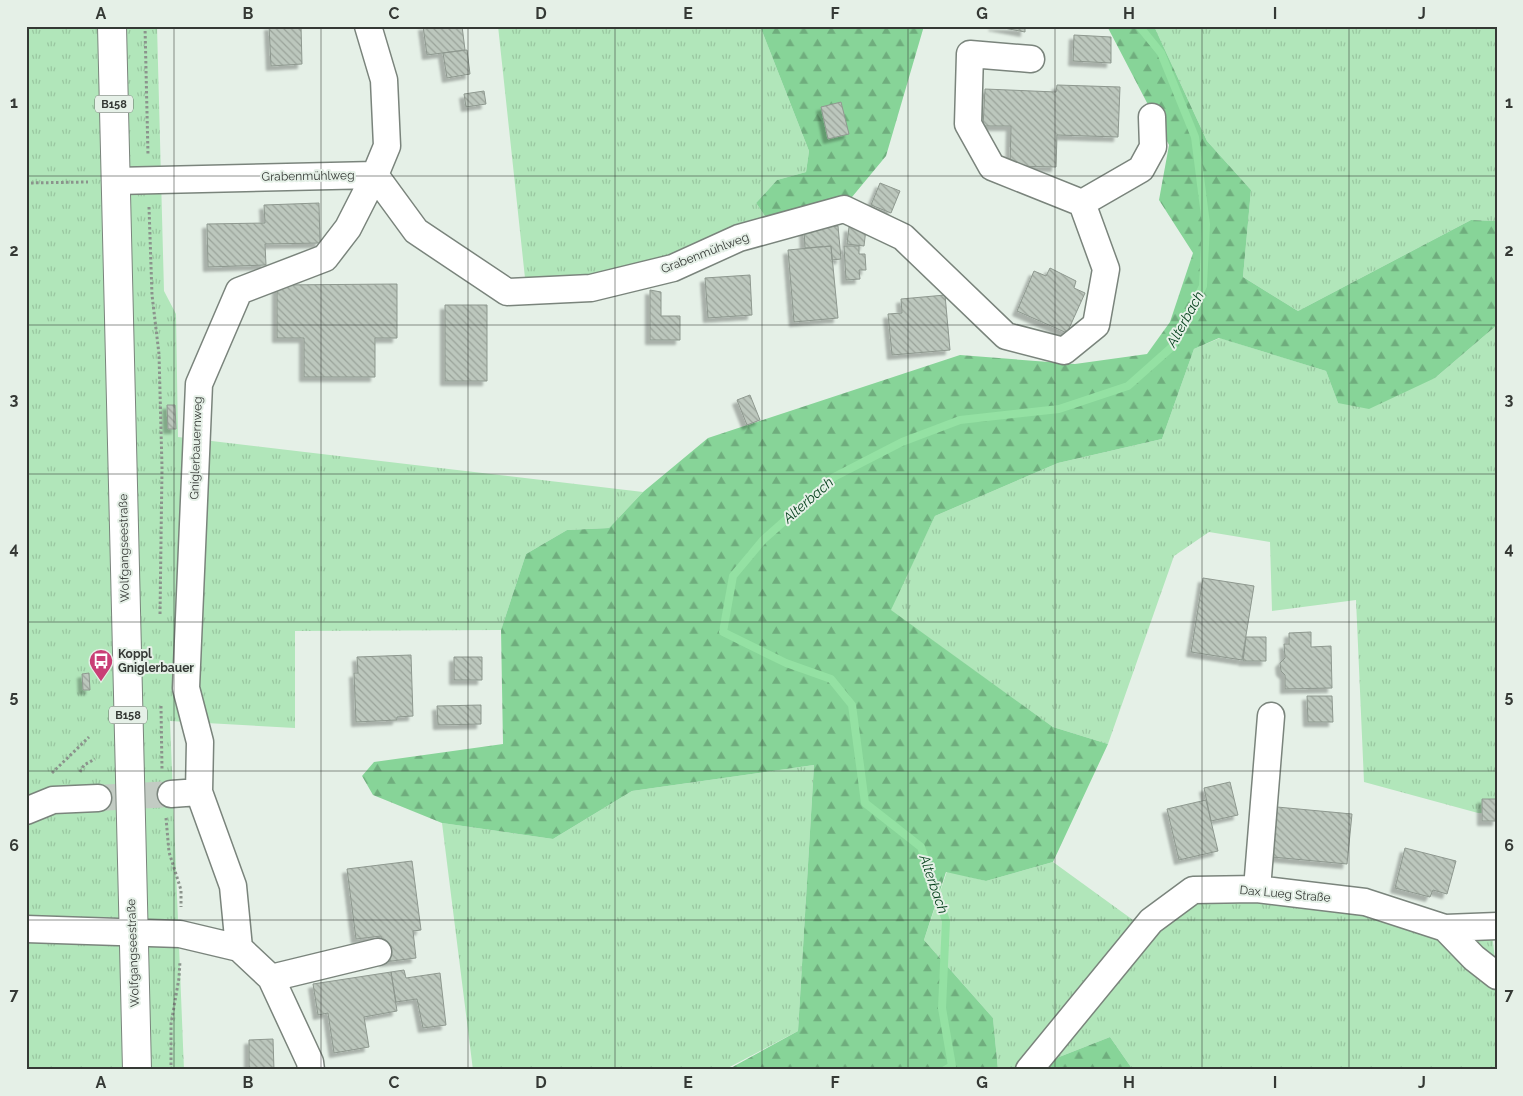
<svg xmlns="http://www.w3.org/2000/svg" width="1523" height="1096" viewBox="0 0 1523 1096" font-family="Raleway,sans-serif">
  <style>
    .grass { fill: url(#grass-tufts) }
    .forest { fill: url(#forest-firs) }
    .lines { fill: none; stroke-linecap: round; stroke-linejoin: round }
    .stream { stroke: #94e1a3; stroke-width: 8 }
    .building { fill: url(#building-back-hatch); stroke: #8e988f; filter: url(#shadow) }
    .minor-tunnel { stroke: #c2cbc3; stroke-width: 26; stroke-dasharray: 26 13; stroke-linecap: butt }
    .minor-casing { stroke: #7a847c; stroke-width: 29 }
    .major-casing { stroke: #7a847c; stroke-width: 30 }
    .path { stroke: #8b938c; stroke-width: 3; stroke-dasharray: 2.5 2.5; stroke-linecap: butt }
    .minor { stroke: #fff; stroke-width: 26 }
    .major { stroke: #fff; stroke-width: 28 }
    .grid { fill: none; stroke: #353935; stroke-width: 1; stroke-opacity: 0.55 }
    .labels { text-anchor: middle; stroke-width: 4; stroke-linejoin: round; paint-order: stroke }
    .shield { fill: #e5f0e7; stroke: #6a706a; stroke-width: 1 }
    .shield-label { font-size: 11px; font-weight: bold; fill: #353935 }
    .street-label { font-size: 12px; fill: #353935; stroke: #e5f0e7 }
    .poi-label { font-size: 12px; font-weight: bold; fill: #353935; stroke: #e5f0e7; text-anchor: start }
    .water-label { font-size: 14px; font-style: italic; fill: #023f19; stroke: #e5f0e7 }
    .neatline { fill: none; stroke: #353935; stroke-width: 2 }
    .grid-label { font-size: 16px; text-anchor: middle; font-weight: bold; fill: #353935 }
  </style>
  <defs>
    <pattern id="grass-tufts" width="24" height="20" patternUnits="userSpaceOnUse" patternTransform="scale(1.25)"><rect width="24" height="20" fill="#b1e6ba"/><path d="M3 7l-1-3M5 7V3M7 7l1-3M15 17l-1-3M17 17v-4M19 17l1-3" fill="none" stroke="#99c6a0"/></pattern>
    <pattern id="forest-firs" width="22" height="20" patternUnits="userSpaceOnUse" patternTransform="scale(1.25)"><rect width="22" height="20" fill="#87d498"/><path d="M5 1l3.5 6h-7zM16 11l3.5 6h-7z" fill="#6fad7d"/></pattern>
    <pattern id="building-back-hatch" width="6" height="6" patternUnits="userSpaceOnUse" patternTransform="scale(1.25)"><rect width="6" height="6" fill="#bcc7bd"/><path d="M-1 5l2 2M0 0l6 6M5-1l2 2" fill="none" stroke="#9aa39a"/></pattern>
    <filter id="shadow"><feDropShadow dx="-4.5" dy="4.5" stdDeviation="1" flood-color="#0004"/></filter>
  </defs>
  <rect width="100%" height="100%" fill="#e5f0e7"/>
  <!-- grass -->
  <path class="grass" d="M26,26H157L164,291L176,314L178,437L643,492L609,528L567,530L526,554L501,630L295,631V728L170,721L184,1070H26Z
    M498,26H760L809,151L806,172L777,180L756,203L765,216L639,272L525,278Z
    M1154,26H1497V221L1471,220L1298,311L1243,277L1251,190L1207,141Z
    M1497,325V814L1478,813L1364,782L1356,600L1272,611L1270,542L1209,532L1174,556L1108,744L1053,727L890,610L935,516L1058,463L1162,439L1194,349L1220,338L1326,371L1338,403L1435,378Z
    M814,765L798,1031L724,1070H473L442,823L553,839L632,791Z
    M1053,862L1133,920L1210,888L1491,925L1497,977V1070H1133L1110,1037L1026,1070H998L993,1018L924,940L947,871L986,881Z"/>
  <!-- forest -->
  <path class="forest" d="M760,26H924L886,156L852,197L765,216L756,203L777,180L806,172L809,151Z
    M1107,26H1154L1207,141L1251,190L1243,277L1298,311L1471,220L1497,221V325L1435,378L1369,409L1338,403L1326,371L1219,338L1194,349L1162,439L1058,463L935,516L891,610L1053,727L1108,744L1053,862L986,881L946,872L924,940L993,1018L998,1070H727L798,1031L814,765L632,791L553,839L442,823L373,795L362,776L374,762L503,744L501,630L526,554L567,530L609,528L643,492L708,438L960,355L1075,364L1147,354L1170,322L1193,253L1159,200L1169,145Z
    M1110,1037L1133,1070H1026Z"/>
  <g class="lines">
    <!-- stream -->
    <path class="stream" d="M945,1070L952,1066L942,1008L946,921L921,847L865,803L852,705L831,679L786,663L723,632L733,576L763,540L834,477L902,442L960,420L1059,409L1128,386L1173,346L1203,286L1206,224L1195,137L1161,53L1139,26"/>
  </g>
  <!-- building -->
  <path class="building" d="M269,26H301L302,64L271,66Z
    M423,26H462L465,50L427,55Z
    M993,26H1025V32Z
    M1074,35L1111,37V63L1073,61Z
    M467,50L470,74L447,78L443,53Z
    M1057,85L1120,87L1118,137L1057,135L1056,167L1010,166L1011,126H983L985,89L1056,92Z
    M484,91L486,104L466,107L464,94Z
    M841,102L849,134L828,139L821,107Z
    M880,183L900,191L891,213L871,205Z
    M319,203L320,243L265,244L266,265L208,267L207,224L265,223L264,205Z
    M838,226L841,259L832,260L831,246L805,248L804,229Z
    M849,227L866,229L864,246L847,244Z
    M831,246L838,318L794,322L788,250Z
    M844,246H859V254H865L866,270H859L860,279L846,280Z
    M1050,268L1076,281L1074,288L1085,293L1067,333L1017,311L1034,271L1046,276Z
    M750,275L752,315L708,318L705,278Z
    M397,284V338H375V377H304V338H277V285Z
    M650,290L661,292V316H680V340H650Z
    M945,295L950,350L892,355L888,314L902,313L901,299Z
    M445,305H487V381H445Z
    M750,395L760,420L747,425L737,400Z
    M167,405H175L176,429H168Z
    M1203,578L1254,586L1242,660L1191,652Z
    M1311,632V647L1331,646L1332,688L1285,689V675L1281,671L1280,663L1285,658L1284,644H1289V633Z
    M1246,637H1266V661H1243Z
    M411,655L413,716L397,717V720L356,722L354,673H358L357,657Z
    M454,657H482V680H454Z
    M89,673L90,690H83L82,674Z
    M1307,696H1332L1333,722H1308Z
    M481,705V724L438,725L437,706Z
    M1230,782L1238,815L1211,821L1204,788Z
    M1482,799H1497V821H1482Z
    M1206,800L1218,851L1179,860L1167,809Z
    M1277,807L1352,814L1347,864L1272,857Z
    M1405,848L1456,861L1447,894L1433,890L1430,897L1395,888Z
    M412,861L421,930L413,931L416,958L384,962L381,936L356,939L347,869Z
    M404,970L406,978L440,973L446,1025L423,1028L417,999L396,1002L391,972Z
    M391,972L397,1011L364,1017L369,1047L334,1053L328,1013L318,1015L313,984Z
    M273,1039L274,1070H249V1040Z"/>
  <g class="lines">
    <!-- minor-tunnel -->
    <path class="minor-tunnel" d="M98,798L171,794"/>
    <!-- minor casing -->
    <g class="minor-casing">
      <path id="minor" d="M1031,59L970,54L968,124L992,167L1082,203
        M116,181L375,175L416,231L507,292L591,288L673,268L739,238L844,209L903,237L1006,336L1064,351L1096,325L1106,269L1082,203
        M1082,203L1141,169L1153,147L1152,117
        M171,794L199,792
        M26,811L53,800L98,798
        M1257,889L1271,716
        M1445,928L1474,958L1497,976
        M26,929L180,934L239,948L271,978L310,1062L311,1070
        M239,948L233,886L199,792L200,742L186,688L199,384L239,291L325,258L348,228L375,175L387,146L384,80L368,26
        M271,978L378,952
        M1029,1070L1151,921L1193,890L1257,889L1365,902L1445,928L1497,926"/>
    </g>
    <!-- major casing -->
    <g class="major-casing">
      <path id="major" d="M112,26L137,1070"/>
    </g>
    <!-- path -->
    <path class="path" d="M145,26L148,155
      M26,183L88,182
      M149,207L152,295L159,354L162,468L160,615
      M161,706L162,770
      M80,772L84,765L95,759
      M52,773L89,737
      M166,818L169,852L181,890V907
      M171,1070V1024L179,978L180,961"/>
    <!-- minor -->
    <use href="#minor" class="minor"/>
    <!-- major -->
    <use href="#major" class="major"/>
  </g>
  <!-- grid -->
  <path class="grid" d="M174,26V1070M321,26V1070M468,26V1070M615,26V1070M762,26V1070M908,26V1070M1055,26V1070M1202,26V1070M1349,26V1070M26,176H1497M26,325H1497M26,474H1497M26,622H1497M26,771H1497M26,920H1497"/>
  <!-- icons -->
  <defs>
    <g id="bus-pin" transform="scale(1.25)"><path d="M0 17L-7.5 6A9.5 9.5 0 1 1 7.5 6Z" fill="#c93f76" stroke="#e5f0e7"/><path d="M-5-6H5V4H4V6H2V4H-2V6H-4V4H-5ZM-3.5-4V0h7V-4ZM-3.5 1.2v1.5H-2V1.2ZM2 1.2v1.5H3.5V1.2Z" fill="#fff"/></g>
  </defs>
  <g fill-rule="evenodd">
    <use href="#bus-pin" x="101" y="661"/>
  </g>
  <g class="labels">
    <!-- shield labels -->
    <g class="shield">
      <rect x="95" y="95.5" width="38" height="17" rx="4"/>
      <rect x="109" y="706.5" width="38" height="17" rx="4"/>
    </g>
    <g class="shield-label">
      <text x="114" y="108">B158</text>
      <text x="128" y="719">B158</text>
    </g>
    <!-- street labels -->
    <g class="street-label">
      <text transform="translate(308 176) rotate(-1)" y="4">Grabenmühlweg</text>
      <text transform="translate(705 253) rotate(-21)" y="4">Grabenmühlweg</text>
      <text transform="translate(196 448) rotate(-88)" y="4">Gniglerbauernweg</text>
      <text transform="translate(124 548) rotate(-91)" y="4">Wolfgangseestraße</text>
      <text transform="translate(1285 894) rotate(5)" y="4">Dax Lueg Straße</text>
      <text transform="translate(133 953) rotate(-92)" y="4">Wolfgangseestraße</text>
    </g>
    <!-- poi labels -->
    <g class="poi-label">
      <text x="118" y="658">Koppl<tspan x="118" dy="14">Gniglerbauer</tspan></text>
    </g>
    <!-- water labels -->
    <g class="water-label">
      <text transform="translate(1185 319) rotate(-61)" y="5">Alterbach</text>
      <text transform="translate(808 500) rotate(-41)" y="5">Alterbach</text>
      <text transform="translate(934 884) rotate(71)" y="5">Alterbach</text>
    </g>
  </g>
  <!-- border -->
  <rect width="1523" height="1096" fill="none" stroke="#e5f0e7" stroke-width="55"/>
  <rect x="28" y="28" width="1468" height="1040" class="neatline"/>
  <g class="grid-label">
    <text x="101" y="19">A</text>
    <text x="248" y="19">B</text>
    <text x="394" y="19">C</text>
    <text x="541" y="19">D</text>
    <text x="688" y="19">E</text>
    <text x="835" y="19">F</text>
    <text x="982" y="19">G</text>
    <text x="1129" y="19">H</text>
    <text x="1275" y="19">I</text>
    <text x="1422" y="19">J</text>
    <text x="14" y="108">1</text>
    <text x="1509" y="108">1</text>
    <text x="14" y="256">2</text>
    <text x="1509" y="256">2</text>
    <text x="14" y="405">3</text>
    <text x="1509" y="405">3</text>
    <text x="14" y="554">4</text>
    <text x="1509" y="554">4</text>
    <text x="14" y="702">5</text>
    <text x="1509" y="702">5</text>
    <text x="14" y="851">6</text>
    <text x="1509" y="851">6</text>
    <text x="14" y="1000">7</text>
    <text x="1509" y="1000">7</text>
    <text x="101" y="1088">A</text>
    <text x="248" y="1088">B</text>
    <text x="394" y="1088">C</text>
    <text x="541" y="1088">D</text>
    <text x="688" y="1088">E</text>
    <text x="835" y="1088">F</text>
    <text x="982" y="1088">G</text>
    <text x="1129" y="1088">H</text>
    <text x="1275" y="1088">I</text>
    <text x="1422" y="1088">J</text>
  </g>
</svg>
